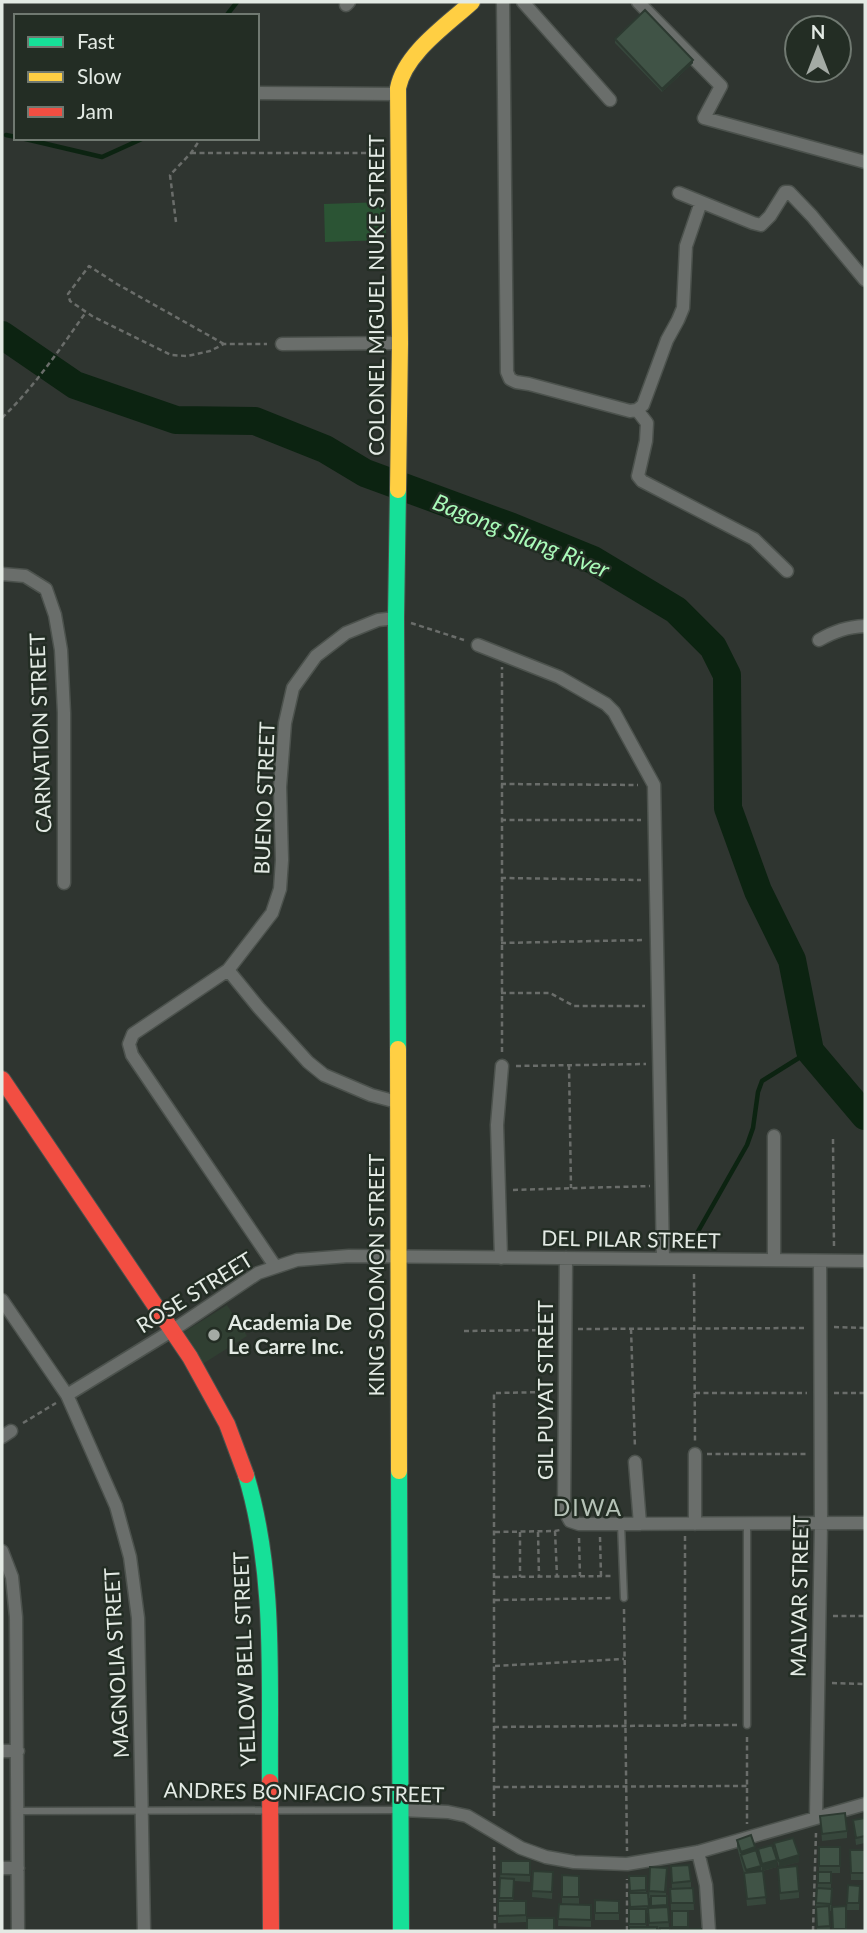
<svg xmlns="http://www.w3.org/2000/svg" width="867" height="1933" viewBox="0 0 867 1933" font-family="Lato,sans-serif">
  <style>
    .built { fill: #303f32 }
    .garden { fill: #2b5434 }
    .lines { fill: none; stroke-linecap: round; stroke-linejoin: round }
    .stream { stroke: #0c2311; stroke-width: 4.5 }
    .river { stroke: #0c2311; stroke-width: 28 }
    .lane-casing { stroke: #4c524d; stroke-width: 9 }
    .street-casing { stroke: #4c524d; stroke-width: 15 }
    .fast-casing { stroke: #4c524d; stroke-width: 18 }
    .slow-casing { stroke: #4c524d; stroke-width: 18 }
    .jam-casing { stroke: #4c524d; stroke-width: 18 }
    .path { stroke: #6a6d6a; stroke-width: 2.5; stroke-dasharray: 5 3.5; stroke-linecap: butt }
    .lane { stroke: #6a6e6b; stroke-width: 6 }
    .street { stroke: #6a6e6b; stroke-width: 12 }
    .fast { stroke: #16e098; stroke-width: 16 }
    .slow { stroke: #ffcf43; stroke-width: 16 }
    .jam { stroke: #f24e42; stroke-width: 16 }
    .wall { fill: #37473c; fill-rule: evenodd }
    .shaded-wall { fill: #2d3a31 }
    .building { fill: #405346; stroke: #2d3a31; stroke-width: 2 }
    .poi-dot { fill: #a4aba5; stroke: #232d24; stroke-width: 2.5 }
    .labels { text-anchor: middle; stroke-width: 5; stroke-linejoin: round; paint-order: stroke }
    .street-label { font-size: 21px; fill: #e3eae4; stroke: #232d24 }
    .poi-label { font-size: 21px; font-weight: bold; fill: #e3eae4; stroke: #232d24; text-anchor: start }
    .water-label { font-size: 23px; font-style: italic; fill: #a9fbb9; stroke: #232d24 }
    .neighbourhood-label { font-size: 23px; letter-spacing: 2px; fill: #b5c2b7; stroke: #232d24 }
  </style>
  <rect width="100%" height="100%" fill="#2f3530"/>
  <!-- built -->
  <path class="built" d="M227,1305L247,1336L201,1365L181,1334Z"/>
  <!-- garden -->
  <path class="garden" d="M385,202L386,240L325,242L324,204Z"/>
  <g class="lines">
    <!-- stream -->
    <path class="stream" d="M226,16L237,2
      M6,135L16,137
      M21,138L102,157L144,138
      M692,1242L747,1145L753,1128L758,1092L762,1081L810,1051"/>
    <!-- river -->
    <path class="river" d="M2,335L75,385L176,420L255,421L325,449L365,473L512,527L593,560L676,610L713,647L727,675L728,808L758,891L792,960L810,1051L865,1116"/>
    <!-- lane casing -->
    <g class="lane-casing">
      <path id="lane" d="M621,1524L624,1598
        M747,1524V1725
        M18,1811L398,1810"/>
    </g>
    <!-- street casing -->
    <g class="street-casing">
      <path id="street" d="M503,2L507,372L510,379L516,382L529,384L630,411L637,410L643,405L667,340L678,320L683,308L686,246L701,202
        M523,2L610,100
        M638,2L721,86L704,118L865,162
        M346,5L349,2
        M258,93L397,94
        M679,193L753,223L761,225L770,216L785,192H789L812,216L865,280
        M282,344L400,343
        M637,410L647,423L646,441L638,476L642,481L754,539L787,571
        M2,574L25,576L46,589L55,615L61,650L64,713V883
        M819,640C835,631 847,627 865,626
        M478,645L559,677L606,704L614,712L654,785L663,1259
        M228,970L259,1008L308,1062L324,1075L371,1095L397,1102
        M774,1136V1260
        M501,1258L497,1125L502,1066
        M566,1258L564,1510L570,1521L579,1524L865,1523
        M275,1266L132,1055L129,1044L133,1034L228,970L272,913L280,889L282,860L280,787L285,723L293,688L316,656L346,633L378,620L396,618
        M2,1300L67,1395L116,1506L130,1557L138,1618L144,1931
        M67,1395L173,1330L258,1273L297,1260L349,1256L865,1261
        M2,1437L11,1431
        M695,1454V1524
        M635,1462L640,1524
        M2,1551L12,1577L16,1617L18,1931
        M2,1751H18
        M401,1810L448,1812L467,1816L521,1848L546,1857L574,1862L627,1864L698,1852L865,1804
        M816,1817L821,1523L820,1261
        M698,1852L706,1885L709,1931
        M2,1868H18"/>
    </g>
    <!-- fast casing -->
    <g class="fast-casing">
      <path id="fast" d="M398,1049L396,618L398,490
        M399,1471L401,1931
        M246,1475C276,1574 269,1679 270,1782"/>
    </g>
    <!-- slow casing -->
    <g class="slow-casing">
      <path id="slow" d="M398,490L400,343L398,88C405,53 447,25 472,2
        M398,1049L399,1471"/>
    </g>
    <!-- jam casing -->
    <g class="jam-casing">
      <path id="jam" d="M2,1079L190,1357L227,1424L246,1475
        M270,1782L271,1931"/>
    </g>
    <!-- path -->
    <path class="path" d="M191,153H380
      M176,222L170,175L191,153L201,138
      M224,344L117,284L89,266L68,294L70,301L92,316L171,355L187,356L210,351L224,344H267
      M2,418C35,386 60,349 86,312
      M411,623L464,640
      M501,784L638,785
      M501,820H641
      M501,878L641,880
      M501,943L644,940
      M501,993H550L574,1006H645
      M502,1052V667
      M569,1065L571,1188
      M516,1066L646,1064
      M833,1139L834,1247
      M513,1190L650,1186
      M694,1274L695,1442
      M834,1327L865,1328
      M578,1329L806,1328
      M631,1329L635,1448
      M464,1331L550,1330
      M695,1393H807
      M834,1393H865
      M23,1423L56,1403
      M707,1454H809
      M555,1531L557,1576
      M495,1532L555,1531L560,1530
      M520,1532V1577
      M538,1532L539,1576
      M685,1536V1726
      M600,1537L601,1576
      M579,1538L580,1576
      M495,1577L614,1576
      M495,1600L614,1598
      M624,1609L627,1851
      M833,1616H865
      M495,1666L624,1659
      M832,1683L865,1684
      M494,1727L738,1725
      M747,1737V1824
      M495,1787L747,1786
      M494,1816V1393L551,1392
      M494,1847L495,1931
      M627,1931V1879
      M813,1931L816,1833"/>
    <!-- lane -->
    <use href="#lane" class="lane"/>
    <!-- street -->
    <use href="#street" class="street"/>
    <!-- fast -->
    <use href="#fast" class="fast"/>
    <!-- slow -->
    <use href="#slow" class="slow"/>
    <!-- jam -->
    <use href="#jam" class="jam"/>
  </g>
  <!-- wall -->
  <path class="wall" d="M615,39L693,63L662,92L615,43Z
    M820,1816L847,1831V1838L822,1841Z
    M865,1818V1843L856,1845L853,1820Z
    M737,1840L755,1851L758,1856V1849L777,1867L763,1871L766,1904L747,1906L744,1873L737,1847Z
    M774,1843L799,1862L779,1867L774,1850Z
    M819,1847H840V1873H831V1889L832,1896L831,1911H829L830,1931H817L816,1903L819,1872Z
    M850,1850H865V1880H851Z
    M501,1861H530V1882L514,1881L513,1901H526V1922L498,1923V1901H499Z
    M671,1866L691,1881V1888H693L694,1910H671L670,1889H672Z
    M650,1867L667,1868L666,1896H667L669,1928L629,1931V1876H646V1893H648L649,1908H651V1898H649ZM646,1913H648L649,1927H646Z
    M778,1868L799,1891V1898L780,1900Z
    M533,1871L553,1872L552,1899L532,1897Z
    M562,1875L579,1876V1904H562Z
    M848,1885L860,1886L859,1910H847Z
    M595,1900L619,1901V1920H595Z
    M559,1904L591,1905V1927L558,1926Z
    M846,1906V1931H833L832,1907Z"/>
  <!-- shaded-wall -->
  <path class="shaded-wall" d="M693,60V63L662,92V89Z
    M755,1847V1854L741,1855V1852Z
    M799,1855V1862L779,1867V1861Z
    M777,1860V1867L762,1871V1864Z
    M761,1866V1872L746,1877V1870Z"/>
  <!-- building -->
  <path class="building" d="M645,10L693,60L662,89L615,39Z
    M845,1813L847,1831L822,1834L820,1816Z
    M865,1818V1836L856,1838L853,1820Z
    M751,1835L755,1847L741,1852L737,1840Z
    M793,1838L799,1855L779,1861L774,1843Z
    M772,1845L777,1860L762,1864L758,1849Z
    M819,1847H840V1866H819Z
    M756,1850L761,1866L746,1870L741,1855Z
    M850,1850H865V1873H851Z
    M501,1861H530V1875L501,1874Z
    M689,1865L691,1881L672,1883L671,1866Z
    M797,1866L799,1891L780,1893L778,1868Z
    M650,1867L667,1868L665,1892L649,1891Z
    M533,1871L553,1872L552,1892L532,1891Z
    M763,1871L766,1897L747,1899L744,1873Z
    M818,1872H831V1883H818Z
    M562,1875L579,1876V1897H562Z
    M629,1876H646V1890L630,1891Z
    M500,1878L514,1879L513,1898H499Z
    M848,1885L860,1886L859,1903H847Z
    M693,1888L694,1903H671L670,1889Z
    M817,1888L832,1889L831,1904L816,1903Z
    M629,1893H648L649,1906L630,1907Z
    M651,1896H667V1905L651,1906Z
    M595,1900L619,1901V1913H595Z
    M498,1901H526V1915L498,1916Z
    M559,1904L591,1905V1920L558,1919Z
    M829,1906L830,1926L817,1927L816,1907Z
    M846,1906V1929H833L832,1907Z
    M668,1907L669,1922L649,1923L648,1908Z
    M629,1909H646V1924H629Z
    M672,1911H688V1927H672Z
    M527,1918H554V1930H527Z
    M629,1927H657V1931H629Z
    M660,1928H670V1931H660Z
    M673,1929H701V1931H673Z"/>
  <!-- markers -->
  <circle class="poi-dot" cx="214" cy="1335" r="7"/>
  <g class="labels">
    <!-- street labels -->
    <g class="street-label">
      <text transform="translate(377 295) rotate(-90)" y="7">COLONEL MIGUEL NUKE STREET</text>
      <text transform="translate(41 733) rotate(-92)" y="7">CARNATION STREET</text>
      <text transform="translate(265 798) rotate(-88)" y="7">BUENO STREET</text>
      <text transform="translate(631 1240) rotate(1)" y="7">DEL PILAR STREET</text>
      <text transform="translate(377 1275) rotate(-90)" y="7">KING SOLOMON STREET</text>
      <text transform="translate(195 1293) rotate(-32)" y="7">ROSE STREET</text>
      <text transform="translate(546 1390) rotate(-90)" y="7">GIL PUYAT STREET</text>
      <text transform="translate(800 1596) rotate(-89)" y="7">MALVAR STREET</text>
      <text transform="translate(245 1659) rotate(-92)" y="7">YELLOW BELL STREET</text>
      <text transform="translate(117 1663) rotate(-93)" y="7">MAGNOLIA STREET</text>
      <text transform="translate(304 1793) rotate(1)" y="7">ANDRES BONIFACIO STREET</text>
    </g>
    <!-- poi labels -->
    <g class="poi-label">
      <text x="228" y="1330">Academia De<tspan x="228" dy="24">Le Carre Inc.</tspan></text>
    </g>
    <!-- water labels -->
    <g class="water-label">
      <text transform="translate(521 536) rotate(22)" y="8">Bagong Silang River</text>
    </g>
    <!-- neighbourhood labels -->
    <g class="neighbourhood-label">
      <text x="588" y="1516">DIWA</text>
    </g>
  </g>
  <!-- border -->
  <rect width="867" height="1933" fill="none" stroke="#e3eae4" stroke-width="7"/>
  <!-- legend -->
  <rect x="14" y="14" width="245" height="126" fill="#232d24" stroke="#707971" stroke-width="2"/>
  <rect x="28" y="37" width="35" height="10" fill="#16e098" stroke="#707971" stroke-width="2"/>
  <text x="77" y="49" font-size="21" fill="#e3eae4">Fast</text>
  <rect x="28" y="72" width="35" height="10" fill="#ffcf43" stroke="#707971" stroke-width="2"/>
  <text x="77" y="84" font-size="21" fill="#e3eae4">Slow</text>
  <rect x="28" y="107" width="35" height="10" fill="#f24e42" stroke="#707971" stroke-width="2"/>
  <text x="77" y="119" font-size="21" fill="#e3eae4">Jam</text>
  <!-- north arrow -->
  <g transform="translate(818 49)"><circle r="33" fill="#232d24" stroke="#707971" stroke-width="2"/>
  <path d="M0-5L12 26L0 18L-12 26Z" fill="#a4aba5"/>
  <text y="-10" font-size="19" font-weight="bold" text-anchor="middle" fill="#e3eae4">N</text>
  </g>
</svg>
